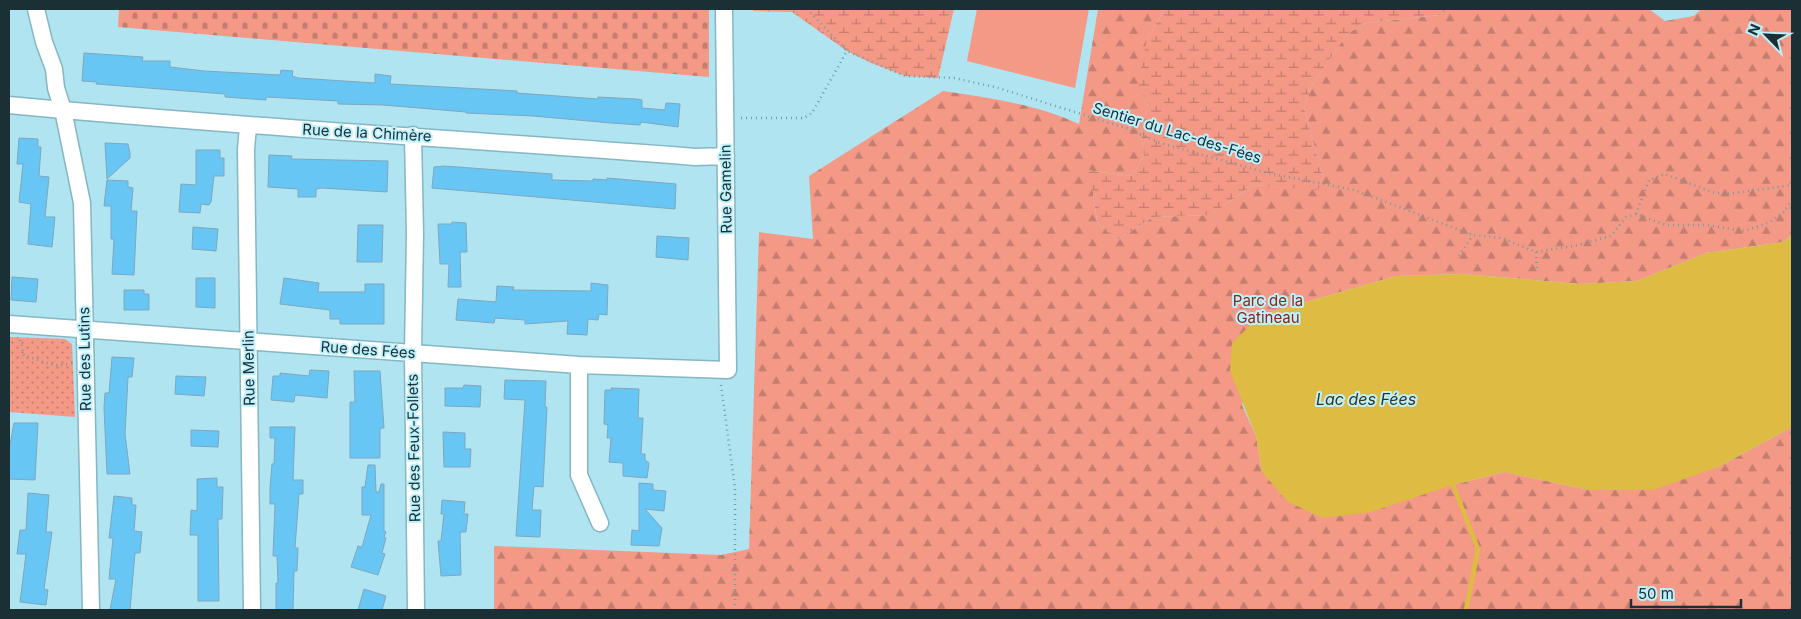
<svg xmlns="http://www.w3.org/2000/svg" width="1801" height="619" viewBox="0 0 1801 619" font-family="Inter,sans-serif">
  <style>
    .grass { fill: url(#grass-dots) }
    .forest { fill: url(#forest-firs) }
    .wetland { fill: url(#wetland-marsh) }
    .cemetery { fill: url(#cemetery-stones) }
    .pitch { fill: #f39986 }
    .water { fill: #debb43 }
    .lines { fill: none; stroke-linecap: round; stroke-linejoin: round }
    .stream { stroke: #debb43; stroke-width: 4.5 }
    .building { fill: #68c6f5; stroke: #7ea7be }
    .minor-casing { stroke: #84b7c2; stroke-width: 19 }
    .path { stroke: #739ba3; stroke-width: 2.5; stroke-dasharray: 1 4; stroke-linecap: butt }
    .minor { stroke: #fff; stroke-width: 16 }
    .labels { text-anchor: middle; stroke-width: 4; stroke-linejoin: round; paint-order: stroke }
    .street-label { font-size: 15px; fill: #1b3034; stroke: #bdf1fd }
    .park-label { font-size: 15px; fill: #882714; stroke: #bdf1fd }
    .water-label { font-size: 16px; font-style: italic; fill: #38321e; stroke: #bdf1fd }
  </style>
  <defs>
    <pattern id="grass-dots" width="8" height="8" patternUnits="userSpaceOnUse" patternTransform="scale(1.25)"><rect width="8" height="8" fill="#f39986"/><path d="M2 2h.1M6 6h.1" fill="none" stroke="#c47d6e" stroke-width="1.8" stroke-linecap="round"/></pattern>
    <pattern id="forest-firs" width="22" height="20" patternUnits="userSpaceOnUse" patternTransform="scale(1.25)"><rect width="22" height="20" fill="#f39986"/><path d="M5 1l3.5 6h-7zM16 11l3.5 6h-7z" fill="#c47d6e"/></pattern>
    <pattern id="wetland-marsh" width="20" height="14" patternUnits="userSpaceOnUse" patternTransform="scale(1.25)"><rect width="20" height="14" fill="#f39986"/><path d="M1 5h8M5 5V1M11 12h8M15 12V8" fill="none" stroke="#c47d6e"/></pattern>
    <pattern id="cemetery-stones" width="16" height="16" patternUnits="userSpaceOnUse" patternTransform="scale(1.25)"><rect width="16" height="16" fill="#f39986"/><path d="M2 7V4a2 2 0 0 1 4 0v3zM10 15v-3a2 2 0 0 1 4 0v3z" fill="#c47d6e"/></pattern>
  </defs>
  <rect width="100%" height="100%" fill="#b0e4f0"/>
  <!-- grass -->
  <path class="grass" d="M9,337L65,339L72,344L75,417L10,412Z"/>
  <!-- forest -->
  <path class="forest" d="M1098,9H1163L1162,14L1147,39L1149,99L1141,134L1144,155L1132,176L1086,170L1093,192L1097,222L1117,240L1153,217L1211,215L1253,185L1318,189L1323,177L1304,108L1311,87L1347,34L1366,23L1440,15L1448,9H1649L1665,21L1694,16L1701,9H1792V235L1783,242L1706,253L1637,281L1580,284L1464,274L1396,276L1261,315L1242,405L1256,436L1262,472L1453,485L1504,472L1589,490L1718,467L1792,427V610H494V546L721,555L749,549L759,232L813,239L809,176L943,91C989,98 1036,104 1079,124Z"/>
  <!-- wetland -->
  <path class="wetland" d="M753,9H954L938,78L905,76L871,63L847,51L792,12L753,11Z
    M1163,9H1448L1440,15L1366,23L1347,34L1311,87L1304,108L1323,177L1318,190L1253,185L1211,215L1153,217L1117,240L1097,222L1093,192L1082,175L1086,170L1132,176L1144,155L1141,134L1149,99L1136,90L1147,39L1162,14Z"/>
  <!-- cemetery -->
  <path class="cemetery" d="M119,9H709V77L118,27Z"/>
  <!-- pitch -->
  <path class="pitch" d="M977,9H1089L1075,88L967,61Z"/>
  <!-- water -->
  <path class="water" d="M1792,235V427L1718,467L1653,490H1589L1504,472L1453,485L1371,512L1323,518L1288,502L1262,472L1256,436L1230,371L1232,343L1261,315L1396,276L1464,274L1580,284L1637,281L1706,253L1783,242Z"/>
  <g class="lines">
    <!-- stream -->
    <path class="stream" d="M1453,485L1478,549L1466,610"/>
  </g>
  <!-- building -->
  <path class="building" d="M84,53L143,57L142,61H170V67L204,71L280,75L281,70L293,71L292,76L298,78L375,83V74L391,76L390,84L517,91V93L598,99V97L636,99L642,100V108L665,110L666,103L680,104L678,127L641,122L640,125L611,123L533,116L466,113V112L383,105L338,104V101L266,97V100L225,97V94L96,84L97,82L82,81Z
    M19,138L38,139V147H41L39,176L49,177L45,217H55L52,247L28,244L31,204L19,202L23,164H17Z
    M105,143L128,144L130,153V158L107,179Z
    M196,150H220V158H224V176H214L211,202L209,205L201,204L200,213L179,212L181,184L196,185Z
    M269,155L292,156L291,159L388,161L387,192L322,188L316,189V197H298V189L268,187Z
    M444,166L552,174V180L593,181V179L607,180V178L676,184L675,209L432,188L434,167Z
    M107,180L128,181V187L133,188L131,211H137L134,275L112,274L114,239H111V206H104Z
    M452,222L466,223L467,252H460L461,287H448L449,264H440L438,224H452Z
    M358,225H383L382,262H357Z
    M193,227L218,229L216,251L192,249Z
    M657,236L689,238L688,260L656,257Z
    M12,277L38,279L36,302L11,300Z
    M196,278H215V308L196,307Z
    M284,278L319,283L318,292H365V284H384V324H340V319H330V310L280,304Z
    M591,283L608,285L607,315L599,314L598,320L588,319L587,335L567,334L568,321L525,324V320L495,318L494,323L456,320L458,299L496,302L497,286L514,287L513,290L591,291Z
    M124,290H144V294H149V310H124Z
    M112,357L134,358L132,377H128L125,434L130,474H107L104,407L105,393H109Z
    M310,370L329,371L327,398L295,395L294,402L271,400L273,376H280V373L309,376Z
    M354,371H380L384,428H380V458H350V402H355Z
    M176,376L206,377L204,396L175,394Z
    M505,380L546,381L545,407H547L543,487L534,486L532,510H541L540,537L516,536L525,400L504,399Z
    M464,385L481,386L480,407L445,406V388H463Z
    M611,388L639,389L638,418H643L641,454H645V460L649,463L647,478L623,476V463L609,462L611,438H607L608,425L604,424L605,390H612Z
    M14,423H38L35,480L9,479V450Z
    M270,427H295L293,480H303V494H299L295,548H298L297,571H294L293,610H276V583H278L277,556H273L275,504H270V488L272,464H274L275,438H270Z
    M191,430L219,431L218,447L191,446Z
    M443,432L465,433V449H471L470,467H444Z
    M368,465H375L376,492H379L381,484H384V531L386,532L384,537L386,538L382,553L385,554L378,575L351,567L358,546L362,547L371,515H362V487H365Z
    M217,478V487H223L222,519H218L219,601H198V535H190L191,510L197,511V479Z
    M639,483L653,484V490L666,491L664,511L645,509L662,528L659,546L631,545L632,530L639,531Z
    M28,493L49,495L46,532H52L44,589L48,590L46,605L20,602L26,554H17L20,530H26Z
    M114,496L132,498V505H136L134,531L142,532L140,553H135L130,610H110L116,579H109L113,538H109Z
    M442,500L465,502L464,514H468L466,532H460L461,575L441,576L438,541H441L444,514H441Z
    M364,589L386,596L382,610H358Z"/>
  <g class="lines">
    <!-- minor casing -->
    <g class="minor-casing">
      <path id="minor" d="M36,9L44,42L54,69L56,88L63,110L82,203L91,610
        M9,105C237,127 466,139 695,157L726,156
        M248,127L246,149L252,610
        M413,135L415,234L413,353L416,610
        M9,324L579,365L728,370L724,9
        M579,365V475L600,523"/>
    </g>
    <!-- path -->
    <path class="path" d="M807,9L847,51L905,76L954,78L995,87L1129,129L1160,143L1268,173L1354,190L1473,235L1502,238L1536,252L1574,246L1611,236L1626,217L1636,214L1666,225H1707L1744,231L1768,223L1784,212L1792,200
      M741,118H804L812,113L847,51
      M1636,214L1649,180L1665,174L1712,192L1727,194L1792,185
      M1536,252L1537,269
      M1459,256L1473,235
      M20,340L24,356C44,360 51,369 72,363
      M721,385L735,488V610"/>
    <!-- minor -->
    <use href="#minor" class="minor"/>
  </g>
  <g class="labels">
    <!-- street labels -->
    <g class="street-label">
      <text transform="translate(367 133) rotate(3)" y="5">Rue de la Chimère</text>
      <text transform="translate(1177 133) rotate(17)" y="5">Sentier du Lac-des-Fées</text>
      <text transform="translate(726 189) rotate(-91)" y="5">Rue Gamelin</text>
      <text transform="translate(368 350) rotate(4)" y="5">Rue des Fées</text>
      <text transform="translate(85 359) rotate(-91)" y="5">Rue des Lutins</text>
      <text transform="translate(249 368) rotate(-91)" y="5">Rue Merlin</text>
      <text transform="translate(414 448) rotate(-91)" y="5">Rue des Feux-Follets</text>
    </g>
    <!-- park labels -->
    <g class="park-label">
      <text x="1268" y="306">Parc de la<tspan x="1268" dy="17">Gatineau</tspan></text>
    </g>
    <!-- water labels -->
    <g class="water-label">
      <text x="1366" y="405">Lac des Fées</text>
    </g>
  </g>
  <!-- border -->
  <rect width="1801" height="619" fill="none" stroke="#1b3034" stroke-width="20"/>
  <!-- north arrow -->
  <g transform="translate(1766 35) rotate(294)" stroke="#bdf1fd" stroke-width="4" paint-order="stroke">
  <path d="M0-4L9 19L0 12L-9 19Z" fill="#1b3034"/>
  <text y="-8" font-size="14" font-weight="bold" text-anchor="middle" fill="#1b3034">N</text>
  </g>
  <!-- scale -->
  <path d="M1631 599v8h110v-8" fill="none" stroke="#1b3034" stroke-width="2.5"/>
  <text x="1638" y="599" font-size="15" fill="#1b3034" stroke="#bdf1fd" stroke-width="4" paint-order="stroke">50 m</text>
</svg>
